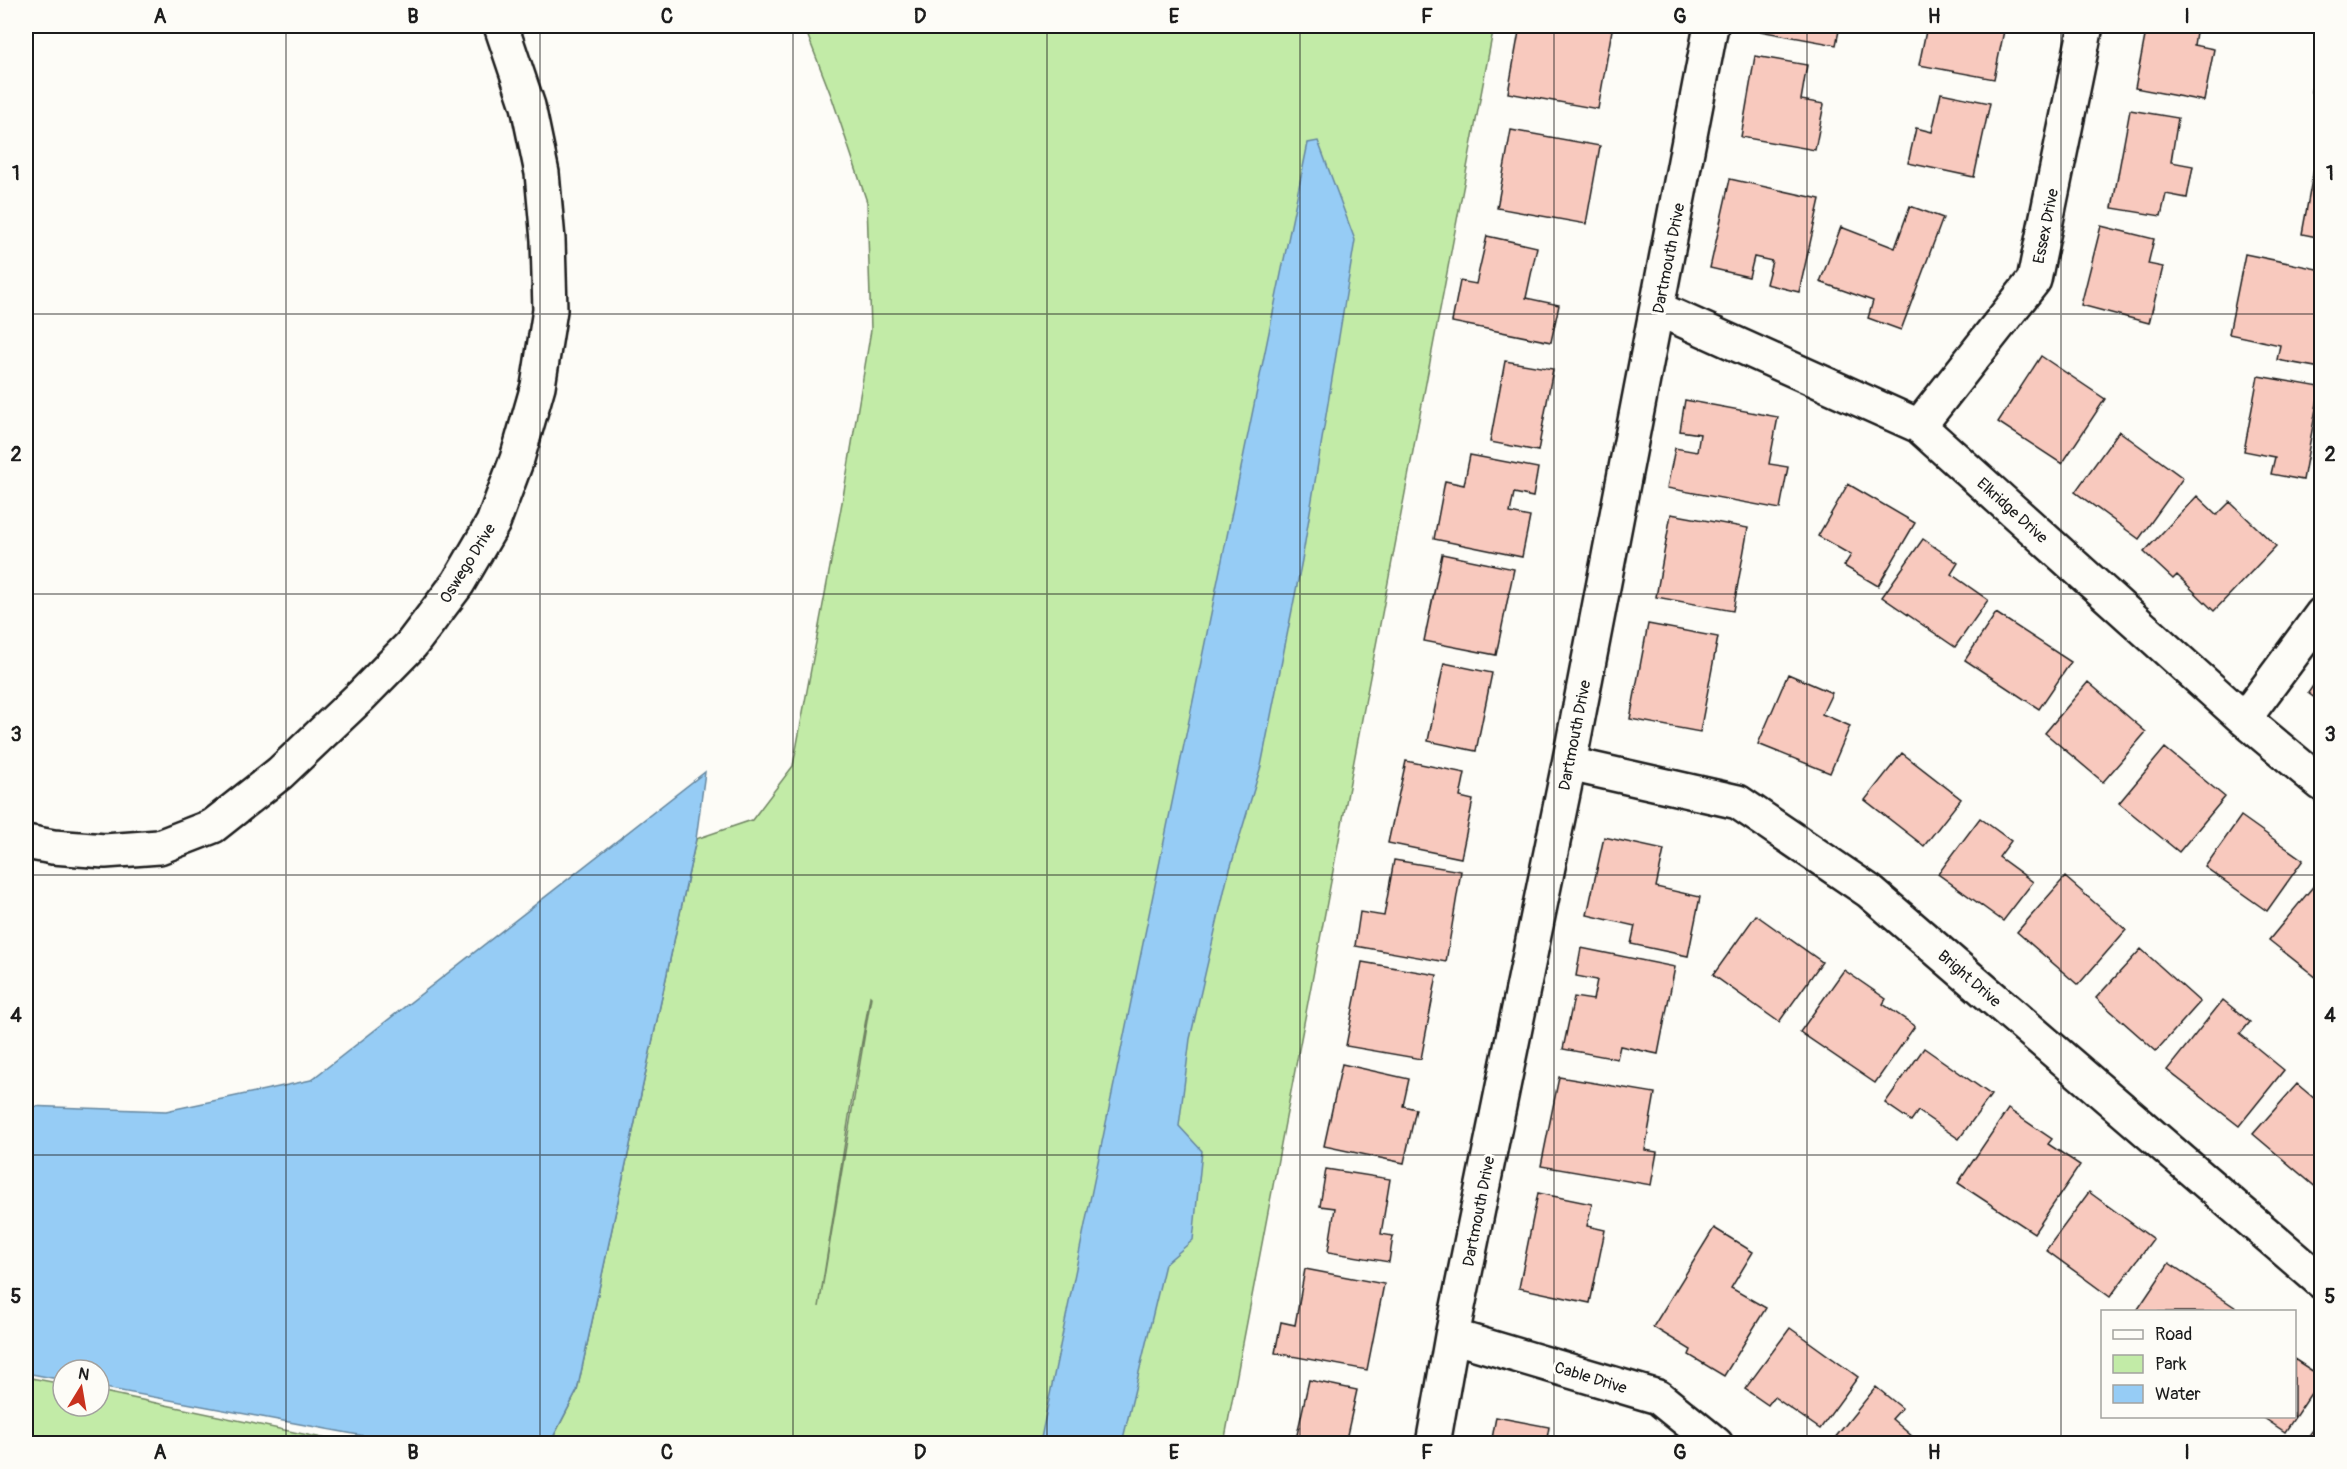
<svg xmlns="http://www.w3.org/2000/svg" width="2347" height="1469" viewBox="0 0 2347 1469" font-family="Pangolin,sans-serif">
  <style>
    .green { fill: #c2eba7; stroke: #6f8462; stroke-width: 1.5; fill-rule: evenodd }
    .water { fill: #96ccf5; stroke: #65869e; stroke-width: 1.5 }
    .building { fill: #f8c9be; stroke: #1c1c1c; stroke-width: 1.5 }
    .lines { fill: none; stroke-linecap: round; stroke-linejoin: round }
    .minor-casing { stroke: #1c1c1c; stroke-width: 38 }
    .minor { stroke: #fdfcf7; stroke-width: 33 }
    .grid { fill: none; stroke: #1c1c1c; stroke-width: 1.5; stroke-opacity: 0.55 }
    .labels { text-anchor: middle; stroke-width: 6; stroke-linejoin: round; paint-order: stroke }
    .street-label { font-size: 16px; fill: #1c1c1c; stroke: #fdfcf7 }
    .neatline { fill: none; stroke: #1c1c1c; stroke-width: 2 }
    .grid-label { font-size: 20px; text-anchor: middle; font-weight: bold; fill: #1c1c1c }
  </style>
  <rect width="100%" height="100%" fill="#fdfcf7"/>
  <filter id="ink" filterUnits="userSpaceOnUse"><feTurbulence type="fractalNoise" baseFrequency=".0167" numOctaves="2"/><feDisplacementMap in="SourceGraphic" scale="12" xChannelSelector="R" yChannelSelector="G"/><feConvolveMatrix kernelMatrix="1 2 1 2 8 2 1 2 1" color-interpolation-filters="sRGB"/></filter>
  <g filter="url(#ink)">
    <!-- green -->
    <path class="green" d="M804,26H1494L1224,1443L550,1444L577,1391L696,839L752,820L793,766L843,497L871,330L867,202L832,98ZM870,996L871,997L819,1307L850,1110Z
      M26,1377L63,1384V1406H99V1391L346,1443H26Z"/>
    <!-- water -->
    <path class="water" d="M1318,141L1355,240L1302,560L1261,766L1227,879L1190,1039L1179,1126L1202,1151L1193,1240L1165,1264L1122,1443H1040L1308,143Z
      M705,772L696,839L577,1391L550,1443H402L99,1387V1370H63V1380L26,1373V1106L166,1111L311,1080Z"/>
    <!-- building -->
    <path class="building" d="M1520,26H1584L1612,30L1598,109L1508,93Z
      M1755,26H1840L1836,45L1754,30Z
      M1927,26H2005L1994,79L1919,65Z
      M2147,26H2197L2194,45L2214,49L2204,101L2135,88Z
      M2301,26H2322V33L2300,29Z
      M2318,54H2322V94L2311,92Z
      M1755,56L1807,65L1801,100L1824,104L1815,150L1741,137Z
      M1941,93L1990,103L1974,177L1908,163L1916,128L1932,132Z
      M2130,110L2178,118L2171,162L2193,166L2187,198L2166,194L2161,216L2112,208Z
      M1511,130L1600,146L1586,224L1497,208Z
      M2316,158L2322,160V238L2302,234Z
      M1730,179L1820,199L1799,292L1766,284L1772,261L1754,257L1749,277L1710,268Z
      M1910,206L1943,218L1901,330L1868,318L1873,301L1820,282L1841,227L1895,248Z
      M2101,226L2154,239L2148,264L2163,267L2149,323L2081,305Z
      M1487,236L1537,247L1526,298L1559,305L1551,342L1452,322L1460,281L1476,284Z
      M2245,254L2322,270L2321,368L2277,360L2280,345L2229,334Z
      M2041,356L2105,399L2062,464L1998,422Z
      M1505,361L1553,369L1538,451L1490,442Z
      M2258,376L2320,387L2303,480L2271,474L2275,457L2244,451Z
      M1685,400L1778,417L1769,464L1788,467L1780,509L1667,488L1675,448L1697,452L1700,434L1680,431Z
      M2119,431L2183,478L2139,539L2075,492Z
      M1470,455L1538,468L1533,497L1514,493L1510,513L1530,517L1522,557L1434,539L1445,481L1464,485Z
      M1848,484L1915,523L1878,586L1844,566L1851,555L1818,536Z
      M2197,496L2217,515L2230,502L2276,546L2214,611L2177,575L2173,579L2144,552Z
      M1671,514L1748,528L1733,611L1656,597Z
      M1923,539L1958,563L1951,574L1988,600L1955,647L1882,597Z
      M1442,554L1514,569L1496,655L1424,641Z
      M1996,613L2071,662L2039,709L1965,660Z
      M1648,624L1718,637L1700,732L1630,719Z
      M1444,663L1492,673L1476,751L1428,741Z
      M2322,673V703L2308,693Z
      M1788,674L1832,693L1822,714L1850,726L1830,773L1758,744Z
      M2088,682L2146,732L2103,782L2045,733Z
      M2165,748L2225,797L2179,852L2119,803Z
      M1902,753L1961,799L1924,846L1865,800Z
      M1406,761L1465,773L1460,797L1473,800L1461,858L1388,843Z
      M2241,816L2303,860L2267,911L2205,867Z
      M1980,818L2011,841L1999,857L2033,882L2003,921L1938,874Z
      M1604,837L1664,850L1656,887L1700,897L1688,956L1631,944L1635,926L1587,915Z
      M1394,860L1461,871L1446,962L1355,946L1360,912L1384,916Z
      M2065,877L2126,930L2078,985L2017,932Z
      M2316,883L2322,888V982L2269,940Z
      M1756,915L1822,962L1779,1022L1713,975Z
      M1581,948L1675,967L1658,1054L1620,1046L1617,1059L1563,1049L1574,997L1593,1000L1597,980L1576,976Z
      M2141,949L2200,1002L2156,1051L2096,998Z
      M1362,962L1437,975L1421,1059L1346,1046Z
      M1844,970L1886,999L1883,1004L1915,1026L1875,1083L1800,1032Z
      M2223,1000L2250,1022L2240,1034L2284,1070L2239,1126L2167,1070Z
      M1924,1048L1991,1095L1959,1139L1918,1111L1911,1121L1885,1103Z
      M1342,1064L1409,1079L1403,1106L1416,1109L1404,1163L1324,1146Z
      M1559,1077L1655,1093L1645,1150L1657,1152L1651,1185L1541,1166Z
      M2297,1084L2322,1105V1185L2318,1189L2253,1134Z
      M2008,1109L2052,1139L2048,1144L2080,1165L2034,1233L1958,1183Z
      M1326,1169L1390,1179L1381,1234L1393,1236L1389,1262L1328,1252L1335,1208L1320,1206Z
      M2089,1192L2153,1239L2110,1297L2046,1250Z
      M1538,1193L1592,1204L1587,1226L1605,1230L1590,1303L1519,1288Z
      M1714,1228L1753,1252L1731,1288L1766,1308L1724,1376L1689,1355L1691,1350L1653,1327Z
      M2169,1263L2236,1308L2234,1312H2136Z
      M1305,1269L1384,1284L1367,1370L1275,1353L1281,1322L1295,1325Z
      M1790,1328L1858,1377L1820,1429L1774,1397L1768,1405L1745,1389Z
      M2294,1359L2322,1377L2285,1432L2261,1416H2294Z
      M1309,1380L1357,1390L1345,1444H1295Z
      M1876,1387L1902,1408L1892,1419L1921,1444H1830Z
      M1496,1417L1549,1427L1546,1444H1491Z
      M2322,1418V1444H2307L2304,1442Z"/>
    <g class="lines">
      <!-- minor casing -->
      <g class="minor-casing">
        <path id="minor" d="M1658,309L1919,426L2244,719L2322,784
          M1919,426L2034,280L2086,26
          M2244,719L2322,614
          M1569,764L1738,802L1869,891L2322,1282
          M26,842L53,847L105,851L159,847L213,826L280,773L361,696L411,645L458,583L493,523L517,459L538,386L550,310L548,240L542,173L528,106L501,26
          M1452,1336L1658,1397L1716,1444
          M1433,1444L1452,1336L1569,764L1711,26"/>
      </g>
      <!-- minor -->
      <use href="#minor" class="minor"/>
    </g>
  </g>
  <!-- grid -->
  <path class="grid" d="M286,26V1444M540,26V1444M793,26V1444M1047,26V1444M1300,26V1444M1554,26V1444M1807,26V1444M2061,26V1444M26,314H2322M26,594H2322M26,875H2322M26,1155H2322"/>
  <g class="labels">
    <!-- street labels -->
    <g class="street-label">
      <text transform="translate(2045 226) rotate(-79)" y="6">Essex Drive</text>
      <text transform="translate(1668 258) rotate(-79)" y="6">Dartmouth Drive</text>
      <text transform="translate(2013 510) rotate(42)" y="6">Elkridge Drive</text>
      <text transform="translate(467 563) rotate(-58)" y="6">Oswego Drive</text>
      <text transform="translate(1574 735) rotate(-79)" y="6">Dartmouth Drive</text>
      <text transform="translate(1970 978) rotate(41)" y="6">Bright Drive</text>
      <text transform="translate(1478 1211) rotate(-79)" y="6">Dartmouth Drive</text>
      <text transform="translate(1591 1377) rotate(17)" y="6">Cable Drive</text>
    </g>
  </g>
  <!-- margin -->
  <rect width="2347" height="1469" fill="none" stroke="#fdfcf7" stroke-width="66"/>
  <!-- legend -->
  <rect x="2101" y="1310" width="195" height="108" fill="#fdfcf7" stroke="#a3a29f" stroke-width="1.5"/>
  <rect x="2113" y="1330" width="30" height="9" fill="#fdfcf7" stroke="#a3a29f" stroke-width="1.5"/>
  <text x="2155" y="1340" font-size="18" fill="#1c1c1c">Road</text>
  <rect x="2113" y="1355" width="30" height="18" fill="#c2eba7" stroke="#a3a29f" stroke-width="1.5"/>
  <text x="2155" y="1370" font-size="18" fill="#1c1c1c">Park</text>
  <rect x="2113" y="1385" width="30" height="18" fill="#96ccf5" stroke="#a3a29f" stroke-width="1.5"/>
  <text x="2155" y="1400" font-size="18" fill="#1c1c1c">Water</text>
  <!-- north arrow -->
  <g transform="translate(81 1388) rotate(11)"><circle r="28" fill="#fdfcf7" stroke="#a3a29f" stroke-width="1.5"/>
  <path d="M0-4.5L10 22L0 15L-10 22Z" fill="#c8321e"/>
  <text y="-9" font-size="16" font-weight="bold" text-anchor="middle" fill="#1c1c1c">N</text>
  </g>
  <rect x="33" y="33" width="2281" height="1403" class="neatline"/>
  <g class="grid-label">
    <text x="160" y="23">A</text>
    <text x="413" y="23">B</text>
    <text x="667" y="23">C</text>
    <text x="920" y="23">D</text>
    <text x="1174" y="23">E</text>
    <text x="1427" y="23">F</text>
    <text x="1680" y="23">G</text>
    <text x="1934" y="23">H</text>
    <text x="2187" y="23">I</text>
    <text x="16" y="180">1</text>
    <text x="2330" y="180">1</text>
    <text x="16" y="461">2</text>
    <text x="2330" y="461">2</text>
    <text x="16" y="741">3</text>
    <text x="2330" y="741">3</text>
    <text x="16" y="1022">4</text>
    <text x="2330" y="1022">4</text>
    <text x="16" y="1303">5</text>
    <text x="2330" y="1303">5</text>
    <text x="160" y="1459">A</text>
    <text x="413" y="1459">B</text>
    <text x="667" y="1459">C</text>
    <text x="920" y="1459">D</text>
    <text x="1174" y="1459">E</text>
    <text x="1427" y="1459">F</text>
    <text x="1680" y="1459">G</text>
    <text x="1934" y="1459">H</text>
    <text x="2187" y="1459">I</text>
  </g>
</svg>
